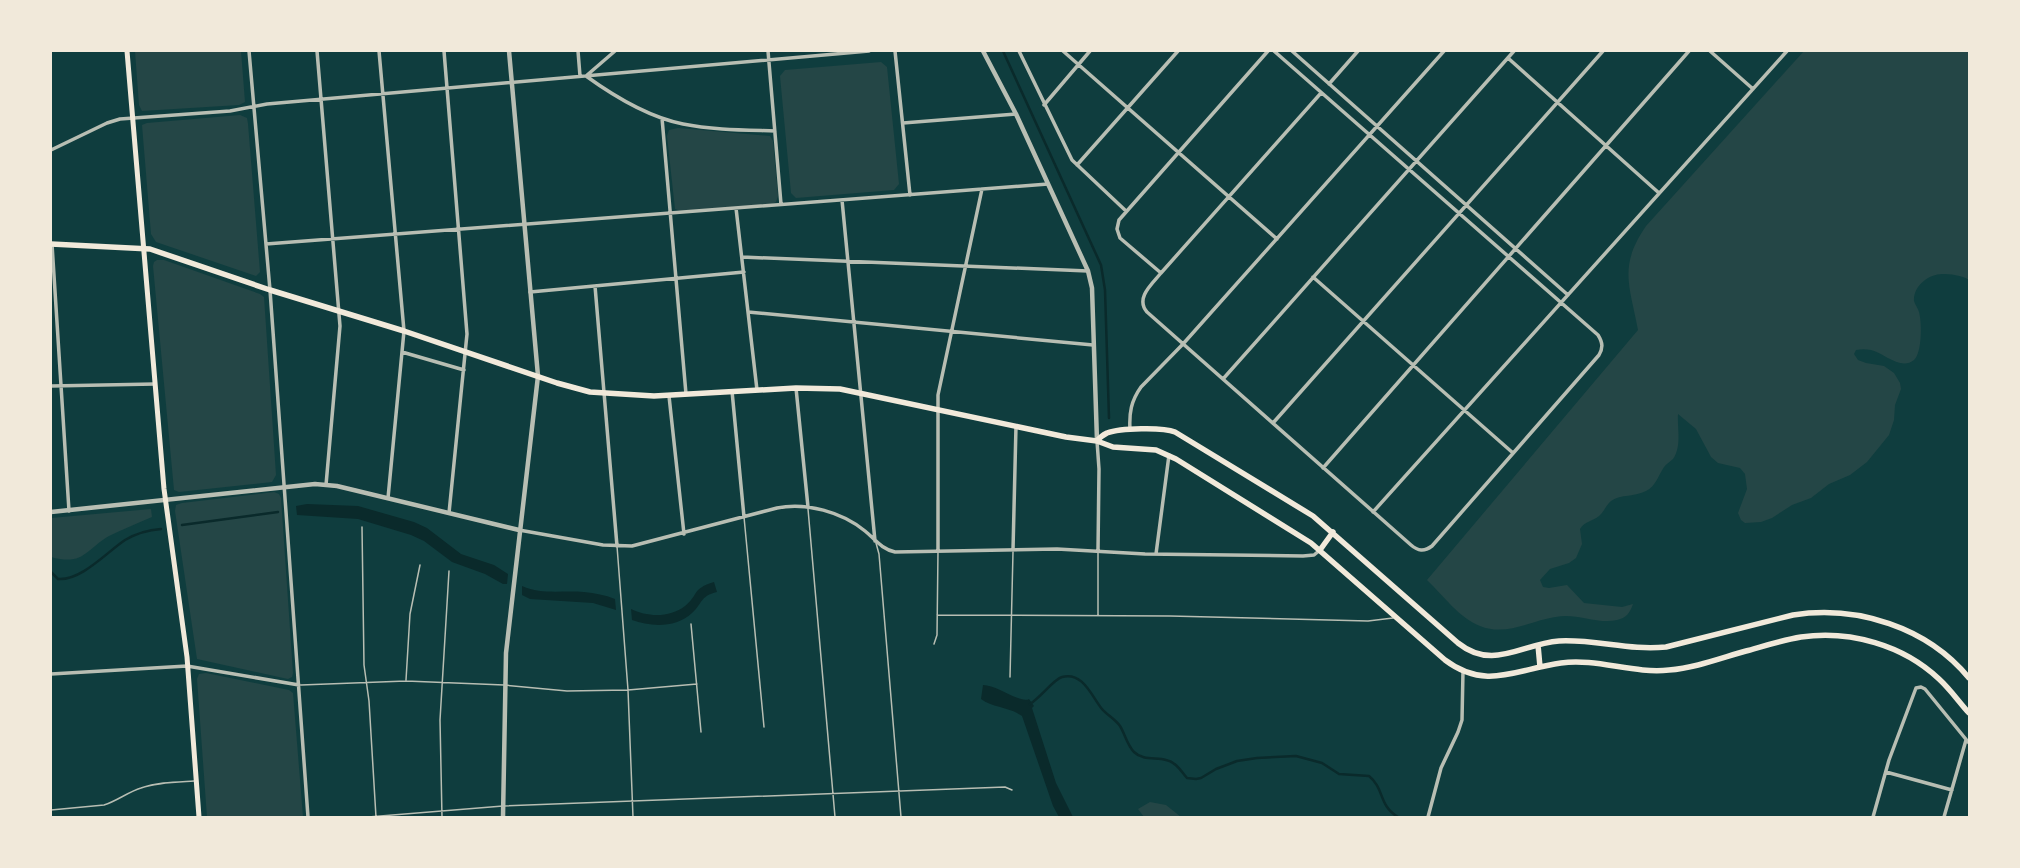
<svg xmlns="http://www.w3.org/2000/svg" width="2020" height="868" viewBox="0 0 2020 868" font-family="Commissioner,sans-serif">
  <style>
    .green { fill: #244646 }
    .water { fill: #0a2a2b }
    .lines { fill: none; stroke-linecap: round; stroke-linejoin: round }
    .stream { stroke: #0a2a2b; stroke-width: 2.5 }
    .service { stroke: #b8beb3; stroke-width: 1.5 }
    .minor { stroke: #b8beb3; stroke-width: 3.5 }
    .tertiary { stroke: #b8beb3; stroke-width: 4.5 }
    .secondary { stroke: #f1e9da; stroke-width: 5 }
    .primary { stroke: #f1e9da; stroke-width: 5.5 }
  </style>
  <rect width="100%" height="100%" fill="#0f3d3e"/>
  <!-- green -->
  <path class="green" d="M135,51H241L245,102L239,105L142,111L139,105Z
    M1804,51H1969V280C1962,275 1950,274 1942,274C1929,274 1913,286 1914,301C1915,305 1918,308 1919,312C1922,322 1922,353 1914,360C1901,371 1884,353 1871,350C1866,349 1861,349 1856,350L1854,354L1858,360L1866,363L1884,366L1894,373L1900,383L1901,389L1895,405L1894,420L1889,435L1867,462L1850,475L1829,484L1811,498L1792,505L1772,518L1761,522L1745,523L1741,520L1738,513L1747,489L1745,474L1740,468L1718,463L1711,457L1696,429L1678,414C1677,428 1682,446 1673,459C1670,462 1666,464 1664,467C1658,476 1656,486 1646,491C1635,497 1621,494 1611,501C1606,505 1604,512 1599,516C1593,521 1585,521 1580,529L1582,544L1576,558L1569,563L1550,569L1540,580L1543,587L1549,588L1567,585L1584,603L1622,607L1633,604C1630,613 1626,618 1617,620C1601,624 1582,616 1566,616C1537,616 1510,638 1480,626C1459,618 1443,595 1427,580L1638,330C1630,286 1618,267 1646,226Z
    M881,62L887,67L899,184L894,190L796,198L791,193L780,76L785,70Z
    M240,115L247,118L248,124L260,272L256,276L156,242L151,234L142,125L147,123Z
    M678,128L770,136L773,141L778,196L776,202L772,204L681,211L675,209L667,136L669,130Z
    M157,260H164L260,294L264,297L276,475L272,482L179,492L174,490L153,266L154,262Z
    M274,492L279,494L281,498L293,673L292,677L288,679L197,659L175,511L176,505L182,503Z
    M151,509L152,517C138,523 123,529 109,536C85,550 84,566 51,557V518Z
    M206,673L289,690L293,693L303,817H207L197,679L199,674Z
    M1150,802L1166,805L1181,817H1144L1138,809Z"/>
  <!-- water -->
  <path class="water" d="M307,504L358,506L414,522L427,528L461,554L494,565L508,574L507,584H503L485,574L452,562L424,541L411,535L358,519L297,515L296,506Z
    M714,582L717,592C700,596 703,603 692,613C676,628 651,627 632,620L631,609C647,617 670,618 685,606C699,595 691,589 714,582Z
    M522,586C543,595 562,590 584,592C595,593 605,595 615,599L616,610L593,603L530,599L522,595Z
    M983,685C997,685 1021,704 1029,699L1034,706L1032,708L1056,783L1073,817H1059L1053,806L1022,716C1010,707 993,708 981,699Z"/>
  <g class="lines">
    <!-- stream -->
    <path class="stream" d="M1003,51L1101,265L1105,290L1109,418
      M182,525L278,512
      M51,572L58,579C81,581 107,552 125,540C137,533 147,530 161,529
      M1030,704C1041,697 1054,679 1062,677C1083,671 1092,697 1102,709C1107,715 1115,719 1120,726C1125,734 1127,745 1134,752C1143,761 1156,757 1166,760C1176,762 1181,771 1187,778L1196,779L1201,778L1216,769L1237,761L1257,758L1296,756L1322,763L1339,774L1369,776C1385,789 1378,805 1398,817"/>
    <!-- service -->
    <path class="service" d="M808,509L835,817
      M744,517L764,727
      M362,527L364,665L369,701L376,817
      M876,543L879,554L901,817
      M617,546L628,690L633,817
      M937,615L1170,616L1368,621L1393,618
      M1098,615V551
      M691,624L701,732
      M934,644L937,635L938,551
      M1010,677L1013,552
      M406,680L410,614L420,565
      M301,685L406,681L504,685L567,691L628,690L697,684
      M51,810L104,805C117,801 128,792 141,788C158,782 177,782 194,781
      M368,817L503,806L1005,787L1012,790
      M442,817L440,720L449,571"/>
    <!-- minor -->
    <path class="minor" d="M249,51L270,290L308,817
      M317,51L340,326L326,485
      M379,51L404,331L388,498
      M444,51L467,334L449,513
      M578,51L580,76
      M615,51L586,76C615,97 648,117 683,124C713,130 745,130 775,131
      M768,51L781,204
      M895,51L910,195
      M1019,51L1072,160L1126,211
      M1063,51L1277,239
      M1274,51L1598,335C1603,343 1603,348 1599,355L1432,546C1424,552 1418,551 1411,545L1147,312C1135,298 1152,284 1161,273L1321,93
      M1292,51L1568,295
      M1710,51L1753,89
      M1508,58L1659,193
      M1329,84L1358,51
      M1044,105L1090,51
      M662,118L686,394
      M903,123L1016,114
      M51,150L107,123L120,119L230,111L267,104L869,51
      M1077,165L1178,51
      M842,200L875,541
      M736,208L757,390
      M52,244L69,511
      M266,244L1048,184
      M742,257L1088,271
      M1161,273L1120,238L1117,229L1119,220L1268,51
      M1313,277L1513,453
      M595,286L617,546
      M530,292L744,272
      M748,312L1093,345
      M402,352L464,370
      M1223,379L1514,51
      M51,386L155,384
      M796,388L808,507
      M732,391L744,517
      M669,396L684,534
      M1273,423L1603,51
      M1130,430C1129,413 1131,401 1141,387L1183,344L1444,51
      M1097,441L1099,469L1098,551
      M1323,468L1689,51
      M1373,512L1787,51
      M519,530L603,545L632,546L777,508C806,502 842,512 865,531C875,539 881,549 895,552L1057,549L1145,554L1303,556L1314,555L1320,550
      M1013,550L1016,426
      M938,551V395L982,189
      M1156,554L1169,455
      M51,674L187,666L299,685
      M1886,772L1952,790
      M1428,817L1441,768L1458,732L1462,720L1463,671
      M1873,817L1889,760L1916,688L1921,687L1925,689L1969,743
      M1944,817L1966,740"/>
    <!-- tertiary -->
    <path class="tertiary" d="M983,51L1016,114L1088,271L1092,288L1097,441
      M51,512L315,484L337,486L519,530
      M503,817L506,653L538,376L509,51"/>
    <!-- secondary -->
    <path class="secondary" d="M127,51L164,489L187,657L199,817"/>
    <!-- primary -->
    <path class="primary" d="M51,244L150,249L270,290L404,331L557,383L590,392L654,396L796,388L840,389L1066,437L1097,441L1113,447L1156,450L1176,459L1311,543L1445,660C1486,691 1517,669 1561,663C1597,658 1633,674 1669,670C1695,668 1721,658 1746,651C1764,646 1783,640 1801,637C1850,630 1903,645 1939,679C1950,689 1959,702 1969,713
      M1097,441C1100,437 1103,435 1107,433C1120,428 1163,427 1175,432L1313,516L1458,643C1493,671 1521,644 1559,641C1595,639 1630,651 1666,647L1793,615C1857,605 1927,627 1969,678
      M1320,550L1333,532
      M1538,645L1540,667"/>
  </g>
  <!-- border -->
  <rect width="2020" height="868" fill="none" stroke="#f1e9da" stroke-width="104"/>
</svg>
